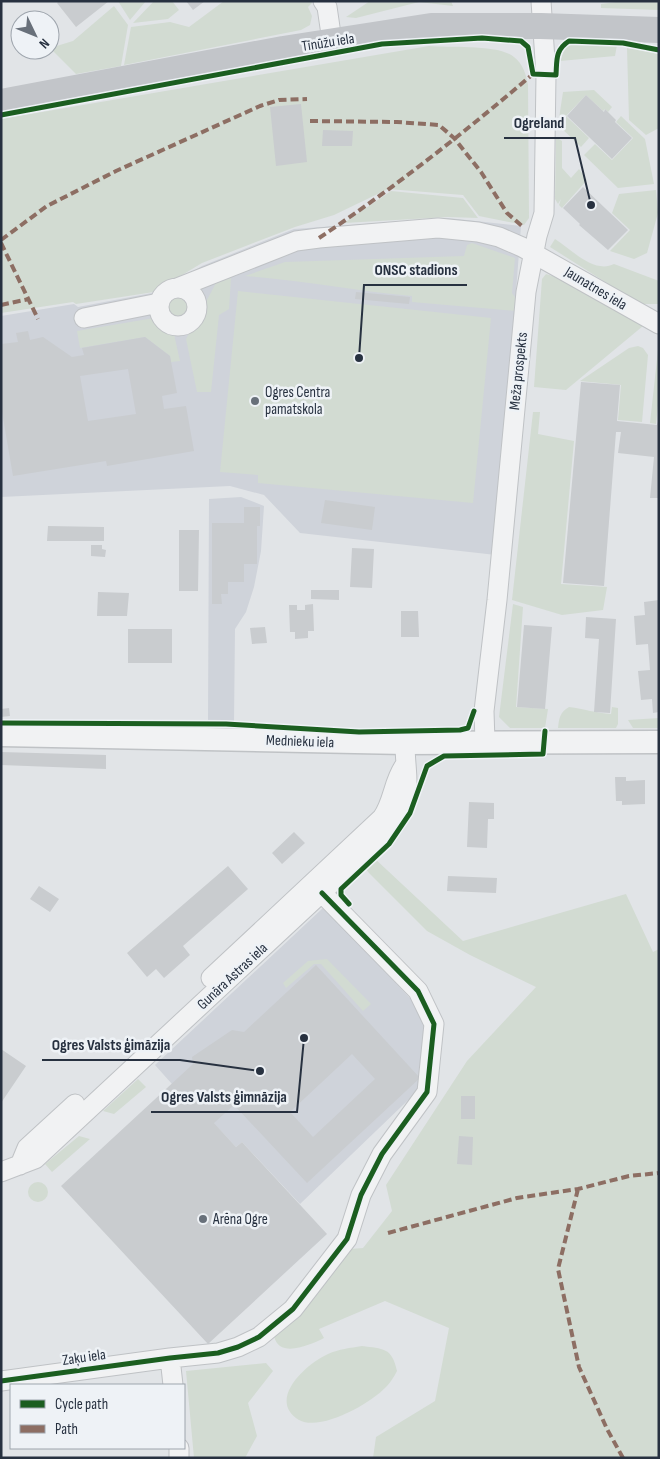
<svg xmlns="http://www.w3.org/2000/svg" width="660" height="1459" viewBox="0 0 660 1459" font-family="'Sofia Sans Condensed',sans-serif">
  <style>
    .built { fill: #cfd3da }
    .green { fill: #d2dbd2 }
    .building { fill: #c9cccf; fill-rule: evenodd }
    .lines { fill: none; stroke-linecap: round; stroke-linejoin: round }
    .minor-casing { stroke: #bfc2c5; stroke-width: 21 }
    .tertiary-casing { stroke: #bfc2c5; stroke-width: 25 }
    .minor { stroke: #f1f2f3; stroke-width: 19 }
    .tertiary { stroke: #f1f2f3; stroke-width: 22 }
    .secondary { stroke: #c2c5c9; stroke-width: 26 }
    .quiet { stroke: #8d6e63; stroke-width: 4; stroke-dasharray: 8 4; stroke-linecap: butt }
    .cycleway-casing { stroke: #eef2f6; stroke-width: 8 }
    .cycleway { stroke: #1b5e20; stroke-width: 5 }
    .poi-dot { fill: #68707a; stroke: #eef2f6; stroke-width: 2 }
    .labels { text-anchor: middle; stroke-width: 5; stroke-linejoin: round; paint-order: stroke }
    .street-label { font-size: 15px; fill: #273140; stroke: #eef2f6 }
    .poi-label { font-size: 15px; fill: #273140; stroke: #eef2f6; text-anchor: start }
    .leader { fill: none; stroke: #273140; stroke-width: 2 }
    .callout-dot { fill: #273140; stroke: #eef2f6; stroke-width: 2 }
    .callout-label { font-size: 16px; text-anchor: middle; font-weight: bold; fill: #273140; stroke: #eef2f6; stroke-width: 5; stroke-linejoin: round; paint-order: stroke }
  </style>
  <rect width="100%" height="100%" fill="#e1e4e7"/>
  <!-- built -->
  <path class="built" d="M448,218L521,226L496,555L300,533L264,495L230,486L1,497V316L74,304L78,307L157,292L202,266L294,229Z
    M241,497L264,506L261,551L254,587L246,612L235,629L234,722L208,721L209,499Z
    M324,907L423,1012L428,1081L300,1204L242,1142L236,1147L209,1118L205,1121L155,1065Z"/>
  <!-- green -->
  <path class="green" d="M118,1H146L130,20Z
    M154,1H172L179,10L168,19L133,23Z
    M224,1H311L312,3L308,7L312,16L310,25L301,30L124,65L131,27L170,22L189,27Z
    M370,1H451L453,6L419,2L356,18L346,17Z
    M624,1H659V10L601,8V4Z
    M114,6L128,25L121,66L76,74L50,48L73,41Z
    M573,44L617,45L615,56L560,61L565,48Z
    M429,46C450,48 499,44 514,57C523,64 526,74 528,85L529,218L524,225L479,216L463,195L388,189L334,215L295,227L202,263L154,292L76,304L73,302L1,313V119Z
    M627,48L659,52V128L646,135L629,120Z
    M594,90L612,107L608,112L605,109L603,111L586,95L566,116L589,138L581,147L558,125L563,92Z
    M621,116L645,139L654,184L618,188L584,155L595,144L612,160L633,138L616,122Z
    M556,137L562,141V168L571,178L579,169L587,180L562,208L559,205L561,199L558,204L555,199Z
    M656,190L658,213L647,253L634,259L610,251L630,230L612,213L619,194Z
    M391,191L463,198L478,218L448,217L344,223Z
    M555,239C572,250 594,274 614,264L659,281V304H640L550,247Z
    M472,243L515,258L512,293L517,300L516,311L412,302V296C356,291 301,280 245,276L285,262L464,256L467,245Z
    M546,274L559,278L643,326L566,390L534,387L542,279Z
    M231,278L229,309L219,315L211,392H197L186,339L216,283Z
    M238,291L491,318L473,503L258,483V475L220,472Z
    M163 307a14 14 0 1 1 28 0a14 14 0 1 1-28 0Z
    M154,318L174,334L180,361L171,362L170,356L145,337L80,348L77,331Z
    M659,341V396L656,424L650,423Z
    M638,346L643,348L648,355L642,422L618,420L621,385L580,381L629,348Z
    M533,412H540L538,434L574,441L561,584L607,587L603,610L562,615L512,600Z
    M513,604L523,607L516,707L548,709L545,728H510L499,717Z
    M569,707C584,709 596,713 611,714L612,707L618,708V724L616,728H558C559,718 560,712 569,707Z
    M659,718V728H633L628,720Z
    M372,856L463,941L626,894L653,952L659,949V1458H373L376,1437L435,1401L449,1328L385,1301L319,1329L324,1338C310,1345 279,1359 274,1336L350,1249L363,1248L392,1211L386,1185L467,1061L536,987L470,955L427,931L369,873L362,864Z
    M327,959L371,1004L363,1011L321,964H314L286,988L283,983L308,961Z
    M138,1079L146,1087L114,1114L103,1111Z
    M79,1136L90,1139L52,1172L45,1164Z
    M28 1192a10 10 0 1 1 20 0a10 10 0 1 1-20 0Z
    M362,1346C383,1349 392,1347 397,1371C394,1377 390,1383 386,1387C371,1403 321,1432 299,1420C266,1400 307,1363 328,1354C339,1349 350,1348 362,1346Z
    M266,1363L273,1371L248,1403L257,1436L245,1458H194L186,1371Z"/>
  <!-- building -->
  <path class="building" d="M59,1H109L76,27L57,3Z
    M186,1H205L193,10Z
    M586,95L604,112L605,109L616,120L615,122L632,138L612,159L567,116Z
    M301,104L307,162L276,166L270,107Z
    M323,130L353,131L352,146H322Z
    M583,187L628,230L608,250L579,225L580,224L563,208Z
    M356,292L410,297L409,304L355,299Z
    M28,331L30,340L43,337L72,357L84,355L82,348L145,337L170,356L177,393L162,396L164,409L186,406L194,451L107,466L106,461L13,476L1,406V344L18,342L16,333ZM128,369L136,414L88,421L80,376Z
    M581,382L620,385L617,421L657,425L659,418V498H650L654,457L618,453L621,432H616L604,586L563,583Z
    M325,500L375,507L372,530L321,523Z
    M244,507H260V526H257V564H244V582H228V594H221L222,604H212V523H244Z
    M48,526L104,527V541H47Z
    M179,530H199L198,591H179Z
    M91,545H102V549L106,550L105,557L91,556Z
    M352,548L374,549L372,588L350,587Z
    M311,590H339V600L311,599Z
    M98,592L129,593L127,616H97Z
    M659,600V712L653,713L652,699L641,700L638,671L650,670L648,644L636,645L634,616L645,615L644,602Z
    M313,604L314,631H308V638L295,639V632H290L289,605H297V610H305V605Z
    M401,611H418L419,637H401Z
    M586,617L616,619L610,713L594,712L599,639L585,638Z
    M524,625L552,627L545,709L517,707Z
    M265,627L267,643L252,644L250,628Z
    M128,629H172V663H128Z
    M9,708L10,716L1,717V709Z
    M1,752L106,755V769L1,765Z
    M615,777H626V781L645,780V804L622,805V801H616Z
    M469,802L494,803V819H488L487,848L467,847Z
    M294,832L305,843L282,864L272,853Z
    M228,866L248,889L183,946L190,955L164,978L156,969L147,977L127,953Z
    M448,876L497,878L496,893L447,891Z
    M39,886L59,899L50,912L30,899Z
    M316,965L420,1078L307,1183L234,1105L214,1123L236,1147L242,1142L327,1234L208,1344L61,1186L193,1064L192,1057L232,1030L244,1032ZM352,1054L375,1079L313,1137L290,1112Z
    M1,1049L26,1066L1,1103Z
    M461,1096H475V1119H461Z
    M459,1136L473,1137L472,1165L457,1164Z"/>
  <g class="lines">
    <!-- minor casing -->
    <g class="minor-casing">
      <path id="minor" d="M323,1L327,7L332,41
        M159 307a19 19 0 1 1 38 0a19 19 0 1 1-38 0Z
        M177,288L296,241L319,238L438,228L478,232L499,237L522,247L659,324
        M84,318L159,303
        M485,742L484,711L497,600L526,292L537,236L544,213L546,75L541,1
        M211,978L382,818C394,801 393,781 405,765
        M20,1165L27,1148L75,1104
        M1,1172L35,1159L392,827C415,796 405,778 405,743
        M170,1358L173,1385
        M1,1381L170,1358L218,1353L238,1347L259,1337L293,1309L347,1239L361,1195L382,1154L427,1092L434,1024L418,991L322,893
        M179,1458V1448"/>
    </g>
    <!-- tertiary casing -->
    <g class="tertiary-casing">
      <path id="tertiary" d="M1,735L405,743L659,742"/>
    </g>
    <!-- minor -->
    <use href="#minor" class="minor"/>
    <!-- tertiary -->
    <use href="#tertiary" class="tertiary"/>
    <!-- secondary -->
    <path class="secondary" d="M1,102L283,49L431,26H541L659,30"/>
    <!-- quiet -->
    <path class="quiet" d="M310,121L397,122L439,125L454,138L481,172L507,213L522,226L523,229
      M319,238C394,188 465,132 533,74
      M1,240L47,206L116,171L260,106L279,100L307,99
      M1,243L38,319
      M1,305L29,299
      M578,1189L558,1269L579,1367L607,1429L623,1458
      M388,1233L517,1198L578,1189L629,1176L659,1173"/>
    <!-- cycleway casing -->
    <g class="cycleway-casing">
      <path id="cycleway" d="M1,115L382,44L482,38L521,41L528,47L533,74L556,75C557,60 555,50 569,41L623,43L659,50
        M1,723L226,724L359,732L460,730L468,728L474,711
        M349,904L341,895V889L389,844L410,813L427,766L444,756L543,754L545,731
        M1,1381L170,1358L218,1353L238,1347L259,1337L293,1309L347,1239L361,1195L382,1154L427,1092L434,1024L418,991L322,893"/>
    </g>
    <!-- cycleway -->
    <use href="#cycleway" class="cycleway"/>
  </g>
  <!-- markers -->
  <g class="poi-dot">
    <circle cx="255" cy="401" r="5"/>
    <circle cx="203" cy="1219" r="5"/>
  </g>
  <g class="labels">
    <!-- street labels -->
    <g class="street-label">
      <text transform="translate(328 42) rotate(-9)" y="5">Tīnūžu iela</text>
      <text transform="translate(596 288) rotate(31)" y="5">Jaunatnes iela</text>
      <text transform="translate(518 371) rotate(-84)" y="5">Meža prospekts</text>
      <text transform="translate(300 741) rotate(2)" y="5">Mednieku iela</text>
      <text transform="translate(232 976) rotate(-43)" y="5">Gunāra Astras iela</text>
      <text transform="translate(84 1357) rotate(-8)" y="5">Zaķu iela</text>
    </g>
    <!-- poi labels -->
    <g class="poi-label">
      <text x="265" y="397">Ogres Centra<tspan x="265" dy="17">pamatskola</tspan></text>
      <text x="213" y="1224">Arēna Ogre</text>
    </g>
  </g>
  <!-- callouts -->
  <path class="leader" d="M591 205L575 138H504M359 358L364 285H467M260 1071L180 1060H42M304 1038L297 1112H151"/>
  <g class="callout-dot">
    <circle cx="591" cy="205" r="5"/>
    <circle cx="359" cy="358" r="5"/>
    <circle cx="260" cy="1071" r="5"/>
    <circle cx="304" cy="1038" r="5"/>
  </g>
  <g class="callout-label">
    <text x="539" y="128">Ogreland</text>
    <text x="416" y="275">ONSC stadions</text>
    <text x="111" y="1050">Ogres Valsts ģimāzija</text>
    <text x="224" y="1102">Ogres Valsts ģimnāzija</text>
  </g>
  <!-- border -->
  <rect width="660" height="1459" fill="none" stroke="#273140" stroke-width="5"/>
  <!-- legend -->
  <rect x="10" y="1384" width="175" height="65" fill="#eef2f6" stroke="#9ea5ad"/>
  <rect x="20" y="1400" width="25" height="8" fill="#1b5e20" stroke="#9ea5ad"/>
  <text x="55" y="1409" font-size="15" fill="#273140">Cycle path</text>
  <rect x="20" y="1425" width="25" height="8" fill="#8d6e63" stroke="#9ea5ad"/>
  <text x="55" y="1434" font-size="15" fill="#273140">Path</text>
  <!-- north arrow -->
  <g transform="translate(35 35) rotate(133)"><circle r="24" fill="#eef2f6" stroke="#9ea5ad"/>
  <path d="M0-4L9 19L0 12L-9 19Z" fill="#68707a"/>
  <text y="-8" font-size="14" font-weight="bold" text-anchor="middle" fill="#273140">N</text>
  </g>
</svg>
